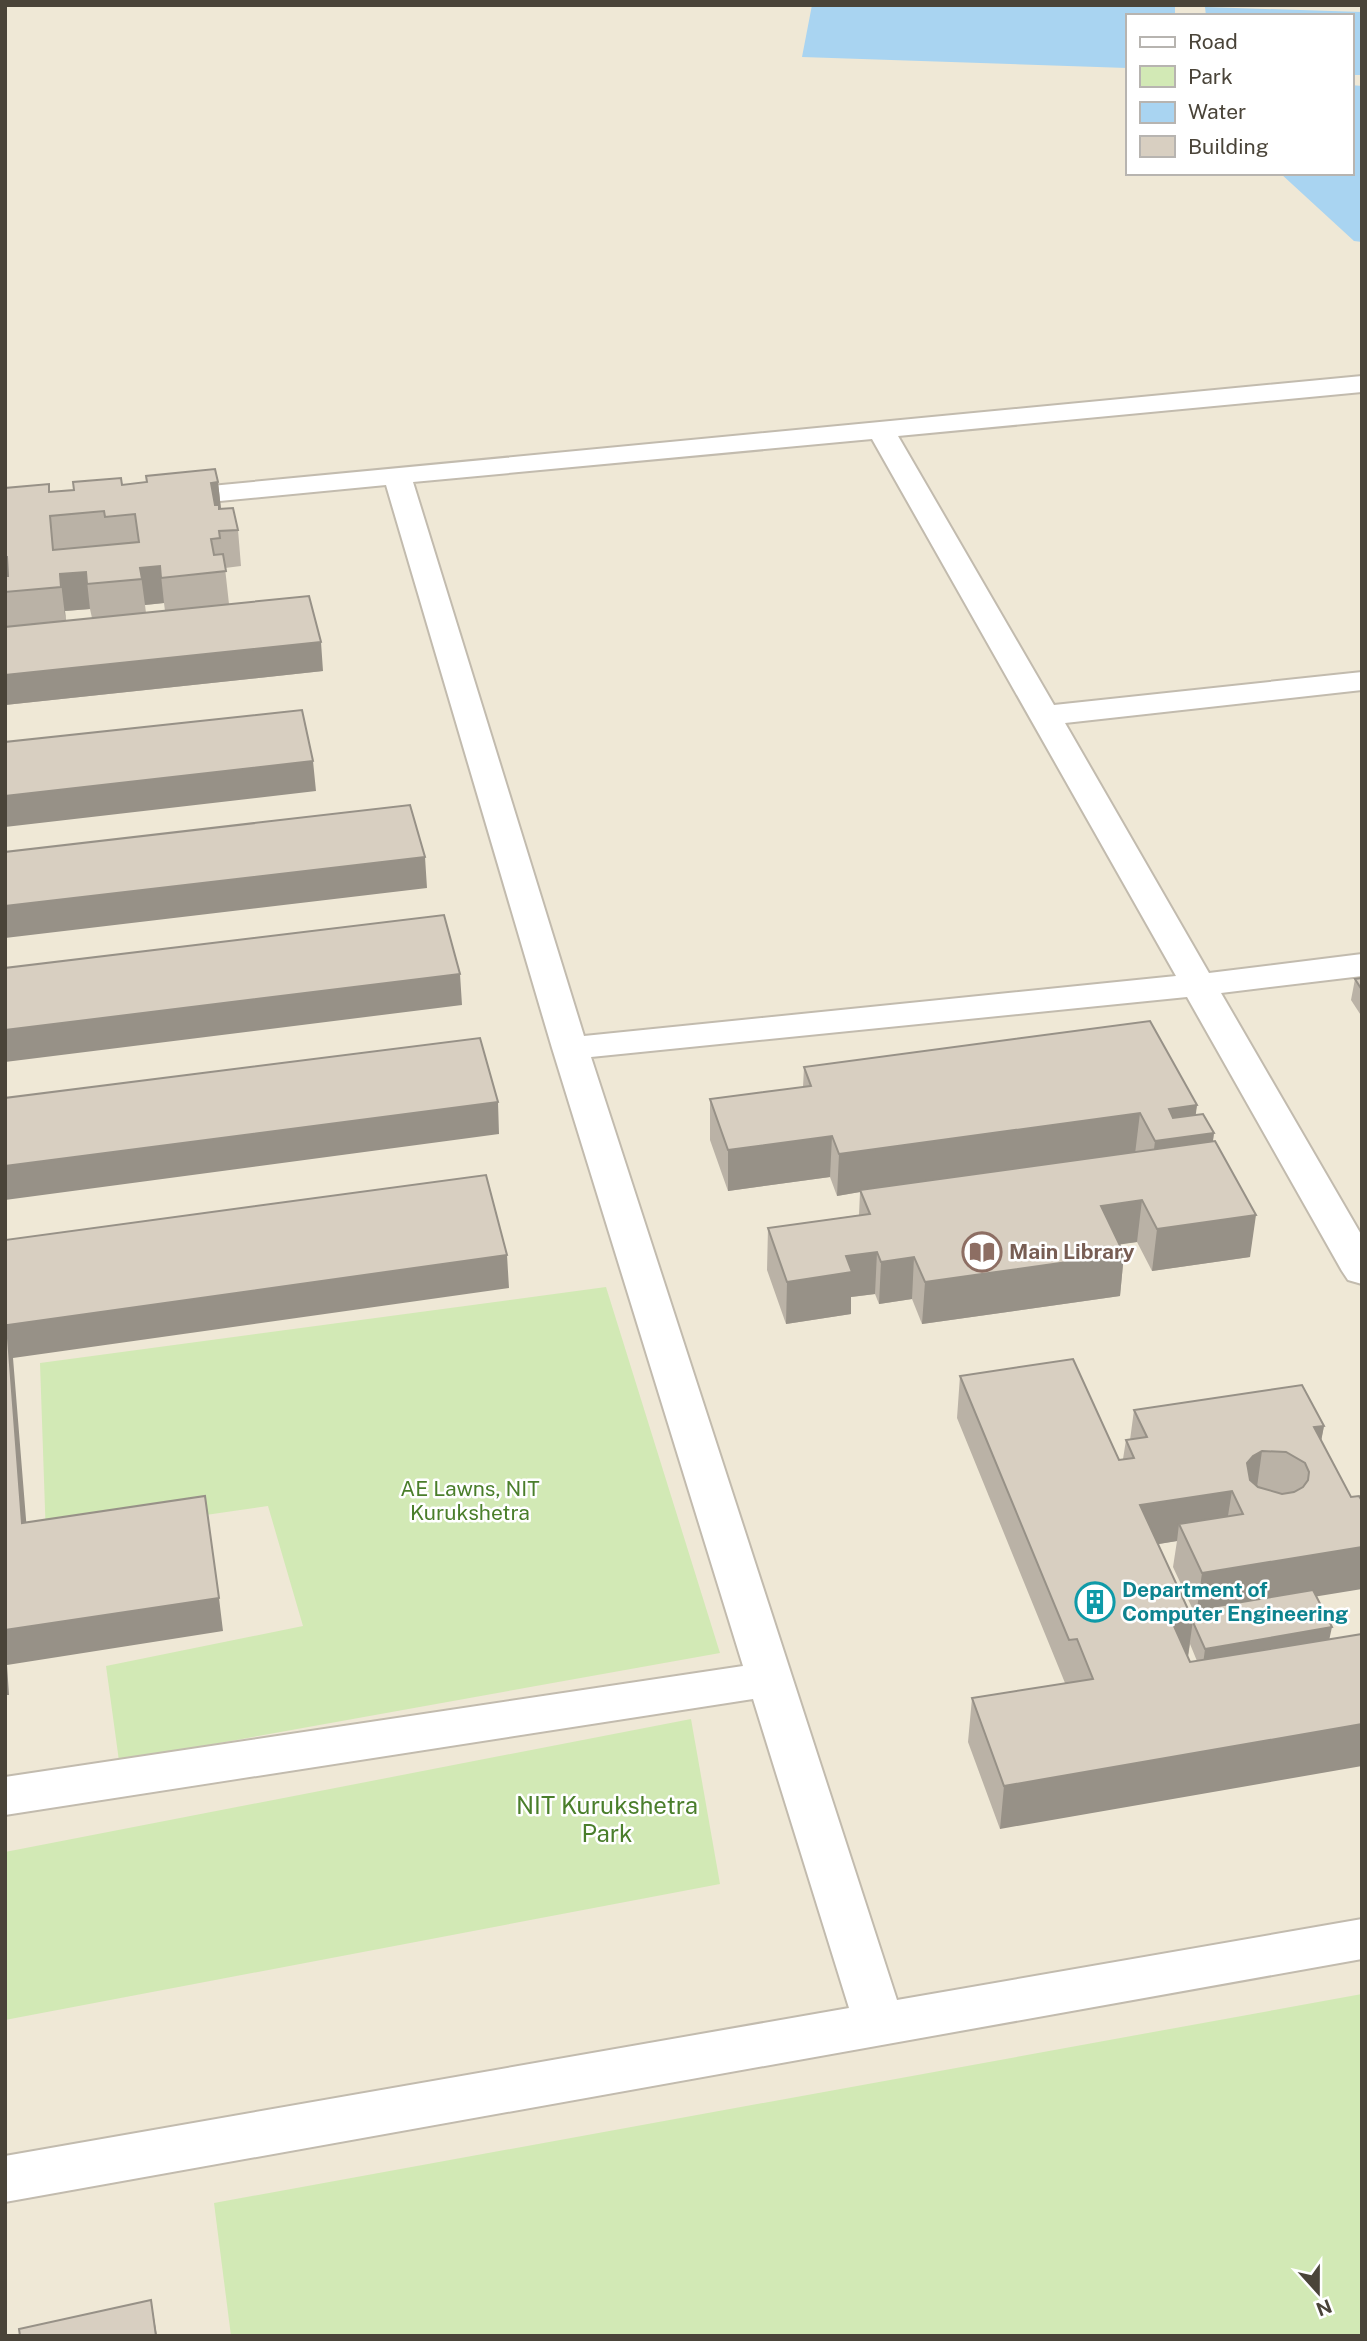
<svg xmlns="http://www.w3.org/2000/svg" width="1367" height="2341" viewBox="0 0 1367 2341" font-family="'Public Sans',sans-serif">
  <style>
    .education { fill: #efe8d6; fill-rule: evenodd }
    .green { fill: #d2e9b5 }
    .water { fill: #a9d4f1 }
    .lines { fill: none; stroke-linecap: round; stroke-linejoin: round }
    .minor-casing { stroke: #c2bbae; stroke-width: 4 }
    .minor { fill: #fff; fill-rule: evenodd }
    .wall { fill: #bab2a6; fill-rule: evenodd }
    .shaded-wall { fill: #979187 }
    .building { fill: #d8cfc1; stroke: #979187; stroke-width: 2; fill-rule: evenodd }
    .labels { text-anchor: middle; stroke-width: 5; stroke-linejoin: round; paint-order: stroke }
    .education-label { font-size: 21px; font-weight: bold; fill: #785e54; stroke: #fff; text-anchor: start }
    .park-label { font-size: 21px; fill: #4a7e2b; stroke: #fff }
    .culture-label { font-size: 21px; font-weight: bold; fill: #0d838f; stroke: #fff; text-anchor: start }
    .near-park-label { font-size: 24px; fill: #4a7e2b; stroke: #fff }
  </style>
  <rect width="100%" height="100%" fill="#f6f3ec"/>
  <!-- education -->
  <path class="education" d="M5,5H1362V2336H5ZM1127,16H1351V173H1127Z"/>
  <!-- green -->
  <path class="green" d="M606,1287L720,1653L119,1761L106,1666L303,1626L268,1506L46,1538L40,1363Z
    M691,1719L720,1884L5,2020V1852Z
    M1362,1994V2336H231L214,2203Z"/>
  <!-- water -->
  <path class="water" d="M812,5H1175V16H1127V68L802,57Z
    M1205,7L1362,12V75H1351V16H1206Z
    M1351,85L1362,86V242L1354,241L1280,173H1351Z"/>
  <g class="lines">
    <!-- minor casing -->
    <g class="minor-casing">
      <path id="minor" d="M1362,376V392L898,436L1054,705L1362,672V690L1065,723L1209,973L1362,954V976L1221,993L1362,1236V1284L1348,1280L1342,1271L1187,997L591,1057L897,2000L1362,1919V1959L5,2202V2156L849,2008L753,1699L5,1815V1777L743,1666L552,1048L386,485L168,506L158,503L154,497L158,491ZM872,439L1176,976L584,1036L413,482Z"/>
    </g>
    <!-- minor -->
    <use href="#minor" class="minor"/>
  </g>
  <!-- wall -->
  <path class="wall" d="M218,482L221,509L238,530L241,566L225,568L229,604L323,671L5,705V488L49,484L50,492L122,485ZM164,603L165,611L146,613L145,605ZM90,609L92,618L66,621L65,611Z
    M1362,978V1017L1351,1000L1355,979Z
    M804,1067L1197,1105L1195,1115L1214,1133L1213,1141L1250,1257L1152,1271L1137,1242L1120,1244L1124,1254L1120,1296L922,1324L912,1299L879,1304L875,1294L851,1297V1314L786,1324L767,1270L768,1228L859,1215L860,1192L837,1196L830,1177L728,1191L710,1140V1099L803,1087Z
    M960,1376L1119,1460L1123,1459L1126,1440H1130L1134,1410L1324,1426L1321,1440L1316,1596L1000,1829L968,1742L972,1698L1065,1683L957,1418ZM1177,1541L1173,1567L1193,1610L1188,1611L1158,1544ZM1190,1644L1197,1661L1190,1662L1188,1657Z"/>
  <!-- shaded-wall -->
  <path class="shaded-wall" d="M218,482L222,518L215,519L211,483Z
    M160,566L164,603L145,605L140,568Z
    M86,572L90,609L65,611L66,624L60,574Z
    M321,642L323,671L5,705V675Z
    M313,761L316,791L5,827V796Z
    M425,857L427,888L5,938V906Z
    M460,974L462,1005L5,1062V1030Z
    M498,1102L499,1134L5,1200V1166Z
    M1197,1105L1193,1136L1214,1133L1208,1174L1150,1182L1155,1141L1169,1109Z
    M1140,1113L1135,1154L860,1190V1192L837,1196L839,1154Z
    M832,1136L830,1177L728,1191V1150Z
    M1142,1200L1137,1242L1096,1248L1101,1206Z
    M1256,1215L1250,1257L1152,1271L1157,1229Z
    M877,1252L875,1294L851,1297V1314L786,1324L787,1282L846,1256Z
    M1124,1254L1120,1296L922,1324L925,1282Z
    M507,1255L509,1288L13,1358L29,1556L22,1523L7,1325Z
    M914,1257L912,1299L879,1304L881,1262Z
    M1324,1426L1316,1468L1307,1470L1314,1427Z
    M1262,1451L1256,1494L1247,1499V1463L1253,1456Z
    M1232,1491L1225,1534L1179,1524L1177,1541L1135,1548L1140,1505Z
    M1362,1547V1589L1196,1616L1202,1573Z
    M219,1598L223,1631L7,1665L9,1695H5V1630Z
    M1193,1620L1187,1663L1173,1624Z
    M1332,1627L1327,1650L1202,1672L1205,1649Z
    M1362,1724V1766L1000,1829L1004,1786Z
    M151,2300L157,2336H156Z"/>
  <!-- building -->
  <path class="building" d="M215,469L218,482L211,483L215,505H219V509L233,508L238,530L219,531L220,538L211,539L214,555L223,554L226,571L161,578L160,566L140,568L142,579L87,584L86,572L60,574L61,587L5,592V576H8L7,557H5V488L49,484V492L74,490L73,482L121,478L122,485L147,482L146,476ZM104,511L105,517L135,514L139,542L53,550L50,516Z
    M309,596L321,642L5,675V627Z
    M302,710L313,761L5,796V742Z
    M410,805L425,857L5,906V852Z
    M444,915L460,974L5,1030V968Z
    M1362,978V990L1355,979Z
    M1150,1021L1197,1105L1169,1109L1173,1118L1203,1114L1214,1133L1155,1141L1140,1113L839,1154L832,1136L728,1150L710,1099L811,1086L804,1067Z
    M480,1038L498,1102L5,1166V1098Z
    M1215,1141L1256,1215L1157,1229L1142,1200L1101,1206L1124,1254L925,1282L914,1257L881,1262L877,1252L846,1256L852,1272L787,1282L768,1228L870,1214L860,1190Z
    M486,1175L507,1255L7,1325L22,1523L205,1496L219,1598L5,1630V1240Z
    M1073,1359L1119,1460L1134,1458L1126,1440L1147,1437L1134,1410L1302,1385L1324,1426L1314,1427L1351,1497L1359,1496L1362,1501V1547L1202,1573L1179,1524L1243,1514L1232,1491L1140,1505L1193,1620L1173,1624L1190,1662L1362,1634V1724L1004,1786L972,1698L1093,1679L1077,1639L1069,1640L960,1376ZM1262,1451L1286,1452L1305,1463L1309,1472L1308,1480L1303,1487L1294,1492L1282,1494L1258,1487L1250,1480L1247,1463L1253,1456Z
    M1313,1590L1332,1627L1205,1649L1188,1611Z
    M151,2300L156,2336H20L19,2329Z"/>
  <!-- icons -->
  <defs>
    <g id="library-ring" transform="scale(2.0125)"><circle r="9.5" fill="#fff" stroke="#8d6e63" stroke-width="1.5"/><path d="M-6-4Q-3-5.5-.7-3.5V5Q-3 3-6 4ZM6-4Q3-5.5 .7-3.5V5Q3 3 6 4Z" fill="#8d6e63"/></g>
    <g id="building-ring" transform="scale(2.0125)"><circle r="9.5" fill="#fff" stroke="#0f9aa8" stroke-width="1.5"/><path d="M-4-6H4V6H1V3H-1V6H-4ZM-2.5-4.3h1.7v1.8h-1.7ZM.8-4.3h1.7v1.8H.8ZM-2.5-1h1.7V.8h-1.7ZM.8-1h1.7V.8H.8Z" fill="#0f9aa8"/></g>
  </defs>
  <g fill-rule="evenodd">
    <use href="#library-ring" x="982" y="1252"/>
    <use href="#building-ring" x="1095" y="1602"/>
  </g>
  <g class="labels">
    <!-- education labels -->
    <g class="education-label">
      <text x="1009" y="1259">Main Library</text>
    </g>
    <!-- park labels -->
    <g class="park-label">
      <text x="470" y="1496">AE Lawns, NIT<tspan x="470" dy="24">Kurukshetra</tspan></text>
    </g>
    <!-- culture labels -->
    <g class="culture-label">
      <text x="1122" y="1597">Department of<tspan x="1122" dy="24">Computer Engineering</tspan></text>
    </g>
    <!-- near-park labels -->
    <g class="near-park-label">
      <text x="607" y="1814">NIT Kurukshetra<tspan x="607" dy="28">Park</tspan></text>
    </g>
  </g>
  <!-- border -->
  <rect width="1367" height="2341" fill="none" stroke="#4a4439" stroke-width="14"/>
  <!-- legend -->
  <rect x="1126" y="14" width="228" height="161" fill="#ffffff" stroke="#b7b4b0" stroke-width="2"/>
  <rect x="1140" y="37" width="35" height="10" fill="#ffffff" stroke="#b7b4b0" stroke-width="2"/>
  <text x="1188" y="49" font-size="21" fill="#4a4439">Road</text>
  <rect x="1140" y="66" width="35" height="21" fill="#d2e9b5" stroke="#b7b4b0" stroke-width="2"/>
  <text x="1188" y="84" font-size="21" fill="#4a4439">Park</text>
  <rect x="1140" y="102" width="35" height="21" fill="#a9d4f1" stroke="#b7b4b0" stroke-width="2"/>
  <text x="1188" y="119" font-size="21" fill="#4a4439">Water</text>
  <rect x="1140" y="136" width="35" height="21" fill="#d8cfc1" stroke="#b7b4b0" stroke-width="2"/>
  <text x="1188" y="154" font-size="21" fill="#4a4439">Building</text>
  <!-- north arrow -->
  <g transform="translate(1318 2292) rotate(159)" stroke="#ffffff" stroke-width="5" paint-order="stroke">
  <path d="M0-5L12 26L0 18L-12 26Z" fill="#4a4439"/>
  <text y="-10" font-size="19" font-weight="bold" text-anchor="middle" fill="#4a4439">N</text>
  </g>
</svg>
